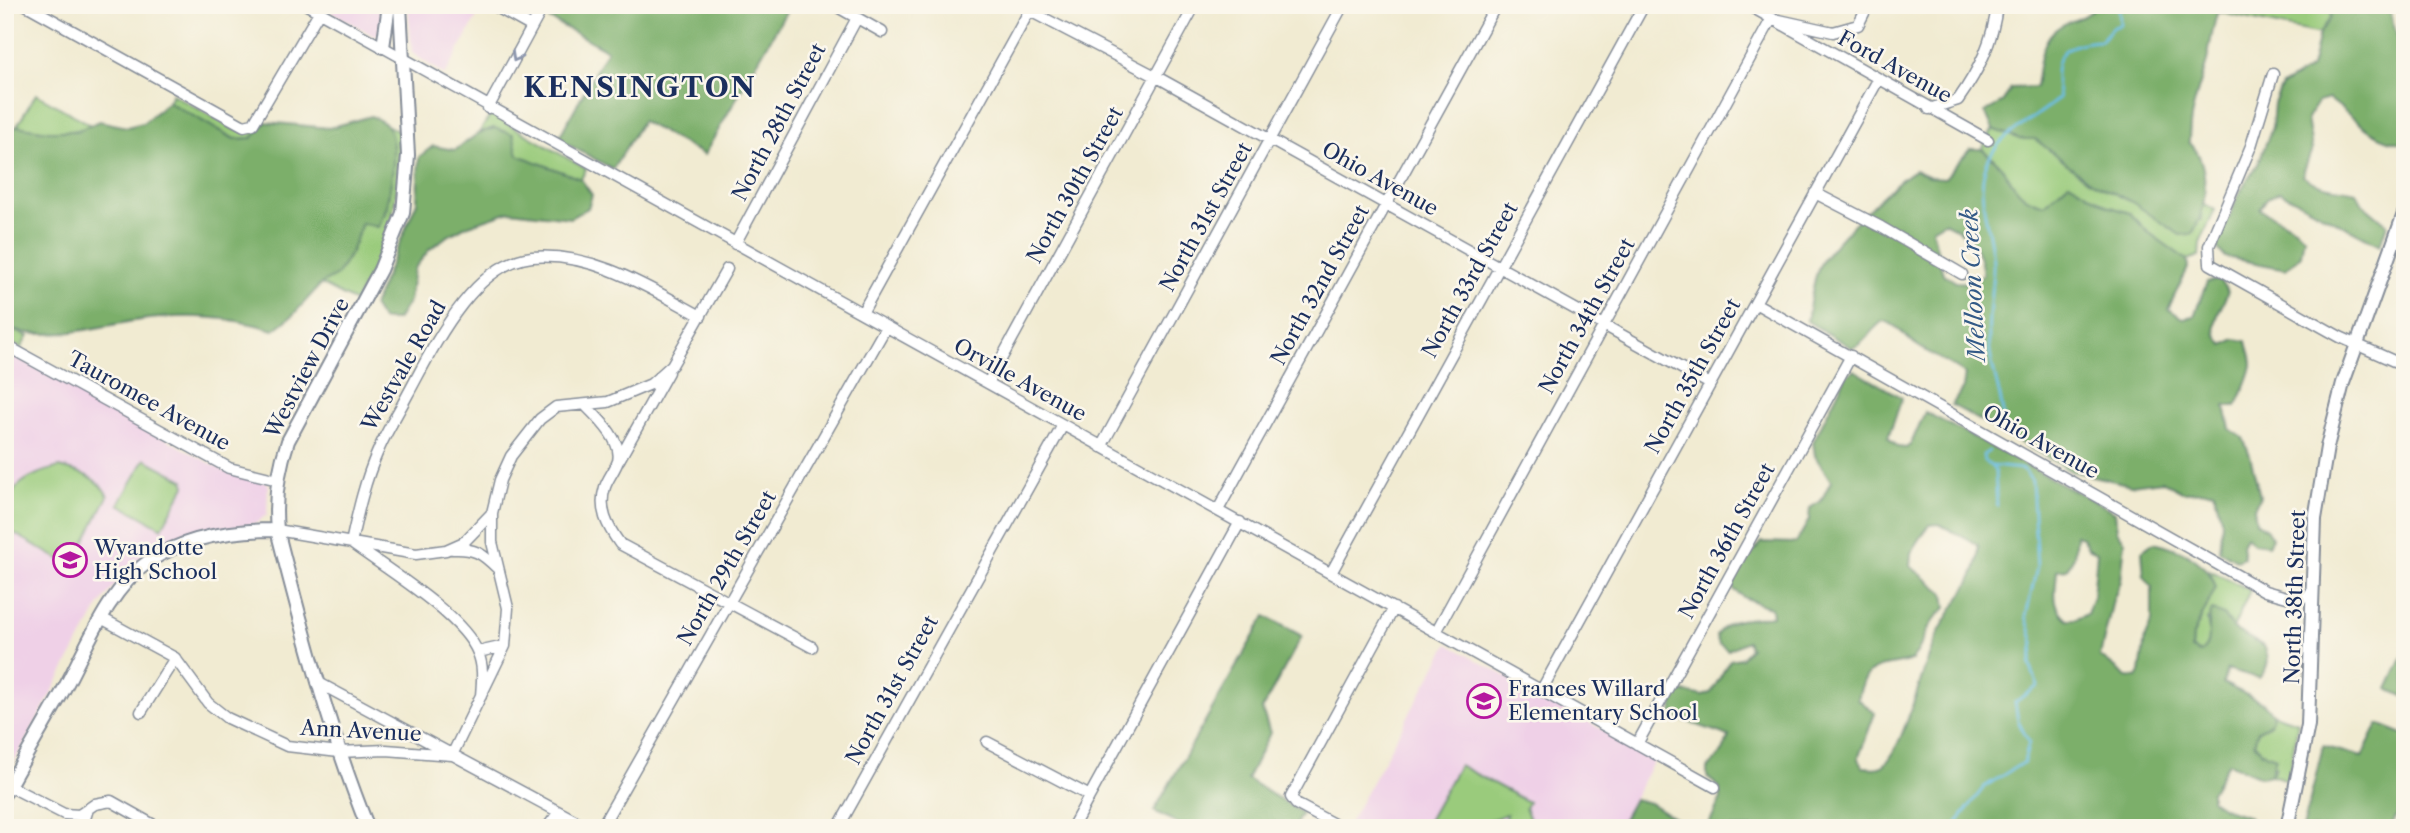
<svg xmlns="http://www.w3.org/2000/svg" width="2410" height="833" viewBox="0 0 2410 833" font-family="'Libre Caslon Text',serif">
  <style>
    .built { fill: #efd0e7 }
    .green { fill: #9acb7b; stroke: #5a7d6c; stroke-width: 2 }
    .forest { fill: #7baf6b; stroke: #4b6f64; stroke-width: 2; fill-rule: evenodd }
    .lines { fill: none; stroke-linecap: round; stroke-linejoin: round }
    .stream { stroke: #6cbfe8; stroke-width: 2.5 }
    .street-casing { stroke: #868d98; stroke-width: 13 }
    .secondary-casing { stroke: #868d98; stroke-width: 16 }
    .street { stroke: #fff; stroke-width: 10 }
    .secondary { stroke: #fff; stroke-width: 12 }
    .oneway { stroke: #8d97ae }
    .labels { text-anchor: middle; stroke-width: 5; stroke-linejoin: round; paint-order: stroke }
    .street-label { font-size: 21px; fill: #1b2f5e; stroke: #fbf7ec }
    .poi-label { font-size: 21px; fill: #1b2f5e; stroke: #fbf7ec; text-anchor: start }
    .water-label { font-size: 23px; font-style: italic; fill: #335a87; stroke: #fbf7ec }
    .district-label { font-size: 28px; font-weight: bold; letter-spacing: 2px; fill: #1b2f5e; stroke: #fbf7ec }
  </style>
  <rect width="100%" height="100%" fill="#fbf7ec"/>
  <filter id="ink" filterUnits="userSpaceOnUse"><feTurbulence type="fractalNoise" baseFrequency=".0143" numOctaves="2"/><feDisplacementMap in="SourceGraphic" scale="14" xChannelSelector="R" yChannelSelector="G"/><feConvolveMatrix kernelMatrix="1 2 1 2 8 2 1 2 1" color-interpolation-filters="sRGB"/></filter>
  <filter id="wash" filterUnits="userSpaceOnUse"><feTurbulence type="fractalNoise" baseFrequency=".00686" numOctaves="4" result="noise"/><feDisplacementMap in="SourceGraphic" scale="28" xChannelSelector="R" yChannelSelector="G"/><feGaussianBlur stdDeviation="1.57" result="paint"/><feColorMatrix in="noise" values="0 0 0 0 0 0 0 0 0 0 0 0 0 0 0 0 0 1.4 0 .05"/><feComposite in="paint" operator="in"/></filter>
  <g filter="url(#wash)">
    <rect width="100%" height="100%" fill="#f1ebd2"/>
    <!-- built -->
    <path class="built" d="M319,5H384L379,35H373Z
      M408,5L483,6L445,75L412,53Z
      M5,350L226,472L268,483L267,514L257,523L186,535L162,542L127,568L98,608L5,778Z
      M1448,644L1655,759L1617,828L1347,827Z"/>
    <!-- green -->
    <path class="green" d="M2220,5H2330L2331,17L2319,34L2217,12Z
      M36,94L91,125C68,137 42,130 17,126Z
      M172,94L234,129C247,132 252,131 261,120L266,122L252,138L235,139L168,102Z
      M491,114L586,169L581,179L517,155L494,128L479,133Z
      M387,125L399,132C400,208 391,235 355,302L321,284C346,270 353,249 362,223L386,214C390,184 398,153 387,125Z
      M1993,129L2020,139H2035L2088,180L2132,202L2201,220L2202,203L2215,210L2200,243L2199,256L2187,260L2148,232L2130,213L2108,206L2069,182L2045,204C2022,202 2014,186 2003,169C1998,162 1989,155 1982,149Z
      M5,328L28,336L21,348L5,339Z
      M145,459L184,480L185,486L162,528L119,504Z
      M60,467C80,472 98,477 108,496L73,564L69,565L5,528C5,488 22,476 60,467Z
      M2209,570L2250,590L2233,629L2223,615L2207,619C2209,633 2213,645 2200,653L2192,649L2193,635L2216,587Z
      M2273,714L2298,722L2288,780L2271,775L2276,767L2254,743L2258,730L2270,724Z
      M1459,765L1528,802L1525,808L1531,821L1529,828H1505L1507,814L1469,828H1424Z"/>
    <!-- forest -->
    <path class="forest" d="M550,5H790L704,155L642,121L613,169L558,139L607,50L544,16Z
      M2096,5H2220C2212,25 2211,45 2206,65C2198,92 2189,113 2189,142C2211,163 2208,209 2192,234L2180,235L2132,202L2088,180L2035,139H2020L1993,129L1985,112L2003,102L2011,88L2036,87C2039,67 2040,38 2059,27C2071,19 2088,19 2096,5Z
      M2330,5H2388L2405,64V144C2367,137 2359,120 2329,99L2318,102L2307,119L2312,149L2302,176C2319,188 2336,187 2356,192L2363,204L2387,224L2380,245L2280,192L2267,198L2260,209L2295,228L2304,237L2301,255L2286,269L2225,257L2216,247L2242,188L2258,164L2272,127L2274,103L2282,86L2311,68L2319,34L2331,17Z
      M168,102L234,139L252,138L266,122L329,128L371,116C375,118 382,121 385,124C402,140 389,209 378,227L362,223L352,250L337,275L321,284L292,316L274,330C225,315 184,314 134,321C91,328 48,342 5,328V134L17,126L48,131H78L99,121L127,127L143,123Z
      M494,128L513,134L518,155L581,179L592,195L588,208L570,218L510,211L466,226L446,237L429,250L414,269L409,301L397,320H382L373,306L417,202L419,157L433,146L455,150L479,133Z
      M1970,149H1982C1989,155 1998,162 2003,169C2014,186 2023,202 2045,204L2069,182L2108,206L2130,213L2148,232L2187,260L2188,268L2168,309L2183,318L2194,316L2207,282L2219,280L2228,291C2221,311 2205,329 2224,345L2235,339L2247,341C2248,348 2252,356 2252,364C2252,371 2240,400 2236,406H2225L2230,429L2243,438L2250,456L2260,496L2254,508L2256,522L2266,529L2272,538L2268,545L2254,543L2246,536L2242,544L2244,557L2236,560L2219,550L2222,522L2214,491L2182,492L2162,481L2131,485L2071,471L1952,405L1963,388L1965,374C1949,363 1931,355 1915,344C1903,336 1898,324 1883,321C1871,329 1866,343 1852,348L1807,321C1810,304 1812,284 1819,267C1827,248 1897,179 1915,170L1930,177L1945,178ZM1944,222C1971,234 1979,246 1983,274L1974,283L1956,282L1943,274L1932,229Z
      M1854,370L1902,398L1888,438L1898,447L1906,448L1911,444L1925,412L2115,512L2117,531L2125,541L2121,581L2113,600L2100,656L2127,677L2137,678L2140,673L2145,637L2152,621V587L2144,576L2142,551L2154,542C2181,548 2206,560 2216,587L2193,635L2192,649L2200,653C2216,643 2204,625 2212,610L2223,615L2233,629L2264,646C2270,659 2269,667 2259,678L2227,669L2223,683L2263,703L2273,714L2270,724L2258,730L2254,743L2262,752L2276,757L2271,775L2261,777L2228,763L2211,792V800L2223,808L2249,817L2252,828H2206L2182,815L2175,828H1707L1721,798L1719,787L1707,777V769L1723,751L1729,736L1672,716L1674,695L1680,691L1703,696L1711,693L1730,660L1741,658L1750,648L1747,641L1728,650L1719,644L1716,636C1728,615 1752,620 1772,616L1771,608L1745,598L1733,589L1735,574L1762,542L1796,543L1809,520L1810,508L1821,501L1831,481L1815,456L1813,442L1846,376ZM1939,524L1978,545C1982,580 1950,606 1937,636C1924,662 1903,750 1884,765C1878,769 1870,768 1863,767L1858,759L1875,713L1858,699C1866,659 1881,670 1912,660C1927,640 1924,625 1946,608L1944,593L1910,566L1911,553L1929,525ZM2076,535L2082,537L2088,548L2097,552L2093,597L2087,614L2077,619H2067C2050,604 2056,590 2057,570L2067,569L2074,557Z
      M1265,616L1302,636L1262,709L1270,733L1247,779L1302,813L1294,828H1186L1154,811Z
      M2405,652V697L2388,689Z
      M2378,724L2405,735V800L2390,828H2303L2323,746L2362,757Z
      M1634,799L1650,803L1690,828H1618Z"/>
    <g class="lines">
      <!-- stream -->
      <path class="stream" d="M2003,424C2006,410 1992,371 1990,352C1986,322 1992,296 1993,266C1993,230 1971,191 1990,156C2004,131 2038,118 2059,98C2050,58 2059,43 2100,41L2113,27L2120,25L2119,5
        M1991,466L1995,471L1997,506
        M1953,828L1984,787L2024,762L2029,742L2018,721L2015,702L2038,686L2030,665L2034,643L2026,616L2037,567L2032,481L2023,469L1991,466L1984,461L1983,455L1989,451"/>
    </g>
  </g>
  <g filter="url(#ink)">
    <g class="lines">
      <!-- street casing -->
      <g class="street-casing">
        <path id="street" d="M26,5L244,126L253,124L319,12
          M307,5L1715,787
          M493,5L532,27
          M834,5L882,32
          M1748,5L1988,140
          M1030,11L1157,77L1710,384
          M1779,20L1833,32L1858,25L1868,5
          M2273,74L2251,146L2209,246L2210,264L2340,337L2405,366
          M488,108L544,5
          M1929,109L1958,100C1979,70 1993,42 1997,5
          M1815,193L1881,227L1962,274
          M735,244L857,18
          M1755,303L2265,591L2294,599L2312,595
          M862,313L1032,6
          M5,345L229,468L278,480
          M988,383L1195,5
          M585,405C598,418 623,441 618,461C615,470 608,478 605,487C598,509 607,526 620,544L812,647
          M1101,447L1343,5
          M619,460L668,372
          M1218,510L1496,5
          M277,530L416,554L446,550L464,542L492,513L500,480L511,456L540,419L556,407L608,402L651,384L672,365L727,269
          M453,549C474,548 482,553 497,568
          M1331,573L1644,5
          M103,619L175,658L208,703L227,718L287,746L339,752L386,750L452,755L505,646L508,608L492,542V513
          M1436,632L1772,18
          M478,652L505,646
          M317,682L589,828
          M1541,691L1878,80
          M481,696C482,682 484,667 478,653C463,615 385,568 351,543C358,511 365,480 378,451C386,432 398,413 408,394C433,348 473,263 532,257C594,252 649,288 701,316
          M141,712L175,658
          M987,742L1088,795
          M1637,744L1851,356
          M9,786L64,814L79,815L95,804L111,801L159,828
          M82,828L88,809
          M547,828L559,812
          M601,828L886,327
          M838,828L1063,425
          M1072,828L1240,522
          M1341,828L1296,804L1291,797L1394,608"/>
      </g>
      <!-- secondary casing -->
      <g class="secondary-casing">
        <path id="secondary" d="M383,47L389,5
          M5,793C24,758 44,725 63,691C86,649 108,590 148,562C184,537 234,530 277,530
          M368,828C329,731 303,631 277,530C274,499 278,470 288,441L380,270L403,213L408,155L400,5
          M2287,828L2308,725L2315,519L2327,447L2343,383L2405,211"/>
      </g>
      <!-- street -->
      <use href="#street" class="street"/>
      <!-- secondary -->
      <use href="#secondary" class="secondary"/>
    </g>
    <!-- one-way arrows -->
    <defs><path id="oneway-chevron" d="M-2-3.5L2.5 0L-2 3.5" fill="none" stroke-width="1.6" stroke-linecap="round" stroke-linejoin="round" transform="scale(1.75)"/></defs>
    <use class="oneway" href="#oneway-chevron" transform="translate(516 57) rotate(119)"/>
  </g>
  <!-- icons -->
  <defs>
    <g id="school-ring" transform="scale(1.75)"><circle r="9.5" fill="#fbf7ec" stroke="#b5179e" stroke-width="1.5"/><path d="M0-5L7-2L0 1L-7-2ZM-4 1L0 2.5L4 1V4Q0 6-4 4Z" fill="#b5179e"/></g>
  </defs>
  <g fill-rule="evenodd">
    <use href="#school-ring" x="70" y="560"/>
    <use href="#school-ring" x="1484" y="701"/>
  </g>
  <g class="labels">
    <!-- street labels -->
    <g class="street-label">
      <text transform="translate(1895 67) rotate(29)" y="7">Ford Avenue</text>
      <text transform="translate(779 122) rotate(-62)" y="7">North 28th Street</text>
      <text transform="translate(1380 179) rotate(29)" y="7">Ohio Avenue</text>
      <text transform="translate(1075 185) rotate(-61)" y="7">North 30th Street</text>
      <text transform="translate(1206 217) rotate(-61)" y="7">North 31st Street</text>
      <text transform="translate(1470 280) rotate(-61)" y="7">North 33rd Street</text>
      <text transform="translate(1320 285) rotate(-61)" y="7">North 32nd Street</text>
      <text transform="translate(1587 316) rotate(-61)" y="7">North 34th Street</text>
      <text transform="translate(404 366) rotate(-60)" y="7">Westvale Road</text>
      <text transform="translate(307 368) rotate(-62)" y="7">Westview Drive</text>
      <text transform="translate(1693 376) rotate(-61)" y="7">North 35th Street</text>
      <text transform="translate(1020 380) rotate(29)" y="7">Orville Avenue</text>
      <text transform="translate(149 401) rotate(29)" y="7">Tauromee Avenue</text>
      <text transform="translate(2041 442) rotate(29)" y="7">Ohio Avenue</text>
      <text transform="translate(1727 541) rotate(-61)" y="7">North 36th Street</text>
      <text transform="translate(727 568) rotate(-60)" y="7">North 29th Street</text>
      <text transform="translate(2295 597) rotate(-88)" y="7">North 38th Street</text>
      <text transform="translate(892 690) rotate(-61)" y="7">North 31st Street</text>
      <text transform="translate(361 731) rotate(3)" y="7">Ann Avenue</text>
    </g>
    <!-- poi labels -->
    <g class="poi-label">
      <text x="94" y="555">Wyandotte<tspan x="94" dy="24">High School</tspan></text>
      <text x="1508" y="696">Frances Willard<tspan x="1508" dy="24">Elementary School</tspan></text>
    </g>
    <!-- water labels -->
    <g class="water-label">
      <text transform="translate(1973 285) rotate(-93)" y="8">Melloon Creek</text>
    </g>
    <!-- district labels -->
    <g class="district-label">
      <text x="640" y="97">KENSINGTON</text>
    </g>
  </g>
  <!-- margin -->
  <rect width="2410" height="833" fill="none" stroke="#fbf7ec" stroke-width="28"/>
</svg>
